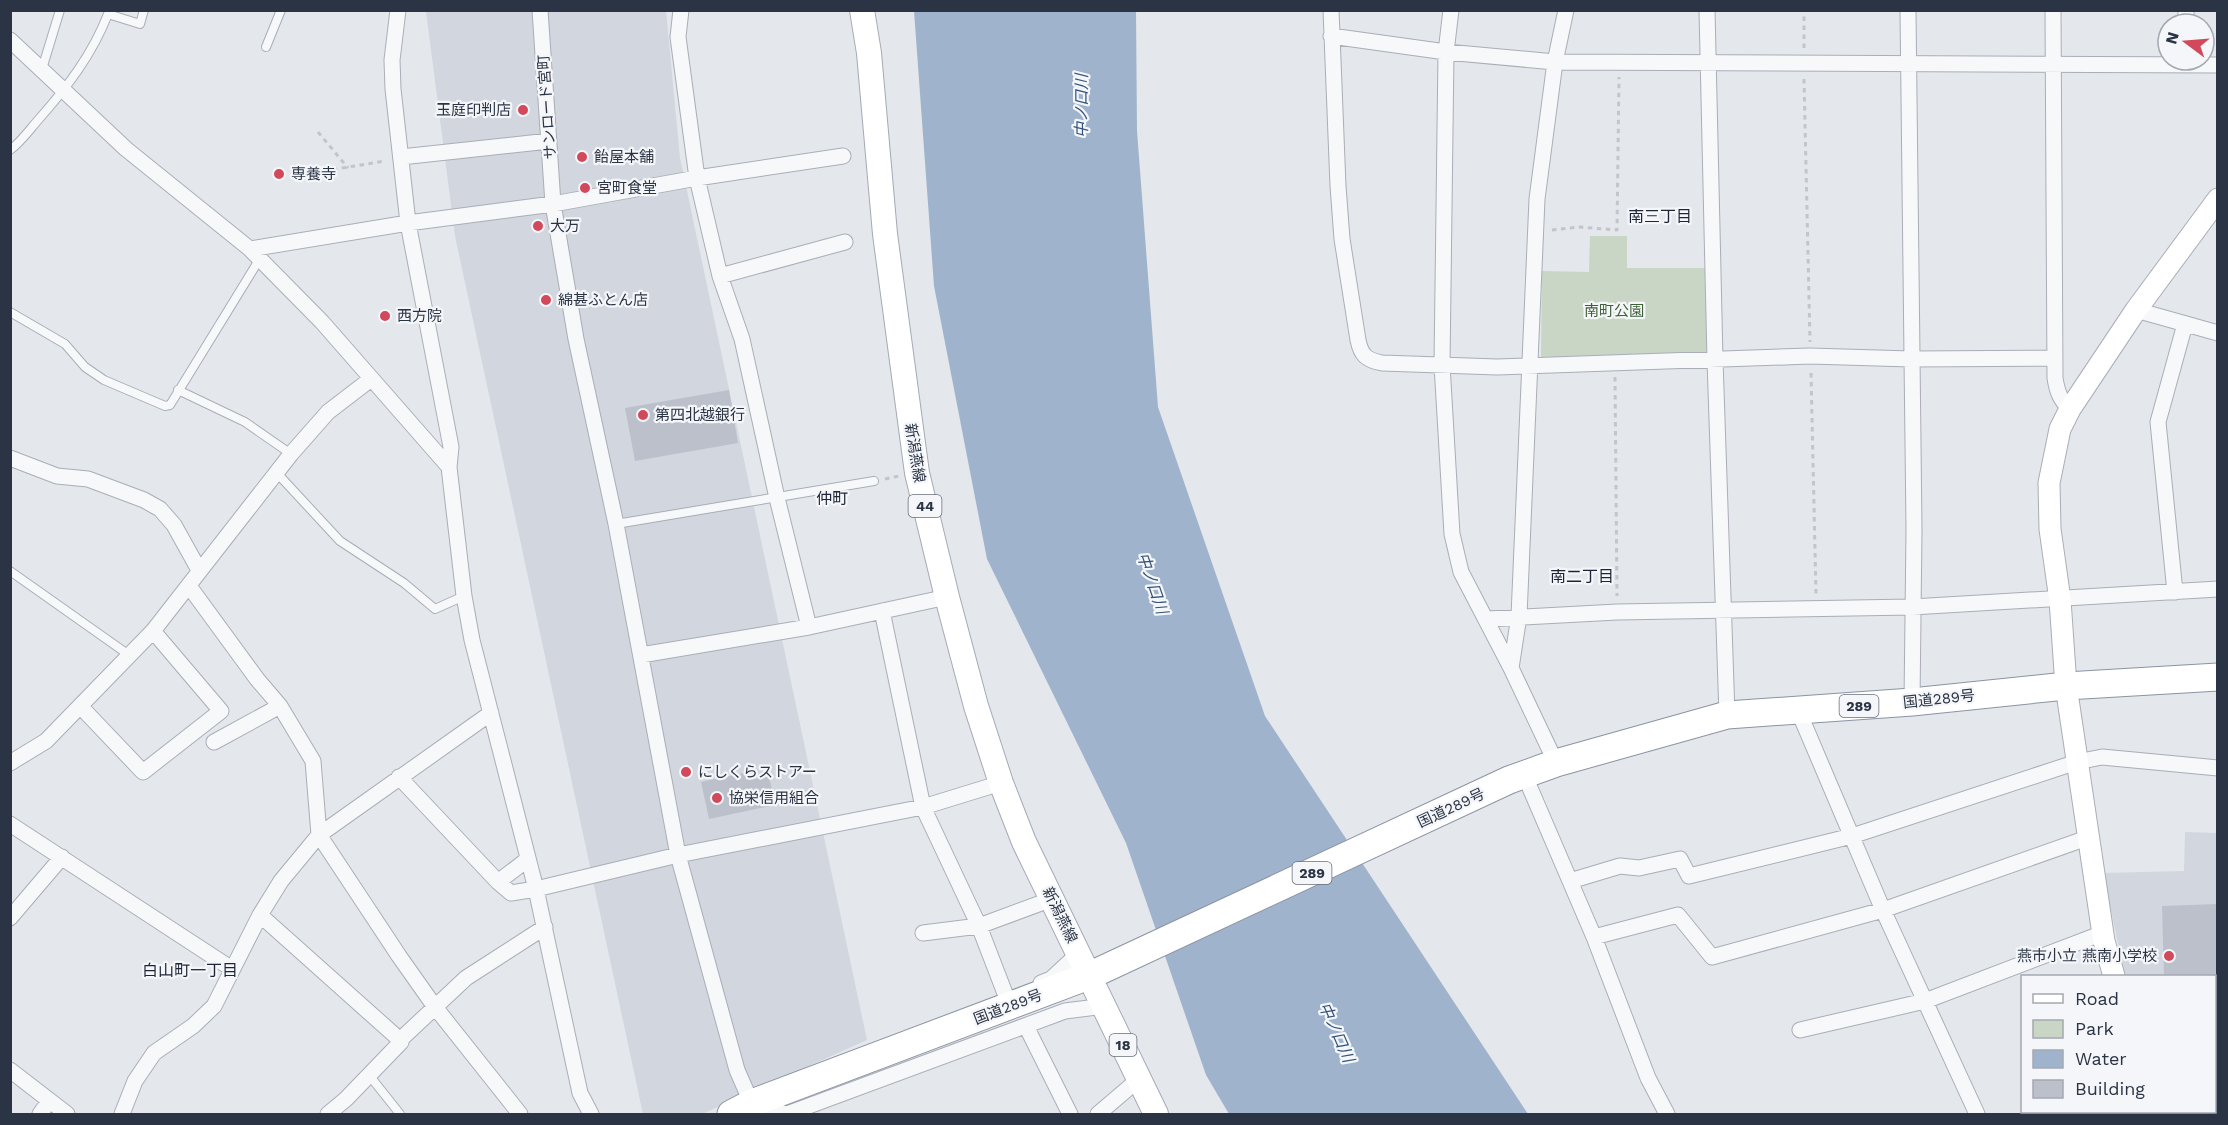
<svg xmlns="http://www.w3.org/2000/svg" width="2228" height="1125" viewBox="0 0 2228 1125" font-family="'Work Sans','Noto Sans JP',sans-serif">
  <style>
    .built { fill: #d2d6de }
    .green { fill: #c9d6c5 }
    .water { fill: #9fb4cc }
    .building { fill: #bbc0ca }
    .lines { fill: none; stroke-linecap: round; stroke-linejoin: round }
    .lane-casing { stroke: #a9aeb7; stroke-width: 10 }
    .street-casing { stroke: #a9aeb7; stroke-width: 17 }
    .secondary-casing { stroke: #a9aeb7; stroke-width: 23 }
    .primary-casing { stroke: #a3abb8; stroke-width: 26 }
    .highway-casing { stroke: #8b94a3; stroke-width: 29 }
    .path { stroke: #c2c5cb; stroke-width: 3; stroke-dasharray: 4.5 4.5; stroke-linecap: butt }
    .lane { stroke: #f7f8fa; stroke-width: 8 }
    .street { stroke: #f7f8fa; stroke-width: 15 }
    .secondary { stroke: #fff; stroke-width: 21 }
    .primary { stroke: #fff; stroke-width: 24 }
    .highway { stroke: #fff; stroke-width: 27 }
    .poi-dot { fill: #d1495b; stroke: #f4f6f9; stroke-width: 2 }
    .labels { text-anchor: middle; stroke-width: 4.5; stroke-linejoin: round; paint-order: stroke }
    .shield { fill: #f4f6f9; stroke: #676e7b; stroke-width: 1.5 }
    .shield-label { font-size: 14px; font-weight: bold; fill: #2b3445 }
    .street-label { font-size: 15px; fill: #2b3445; stroke: #f4f6f9 }
    .poi-label { font-size: 15px; fill: #2b3445; stroke: #f4f6f9; text-anchor: start }
    .park-label { font-size: 15px; fill: #3f6138; stroke: #f4f6f9 }
    .water-label { font-size: 16px; font-style: italic; fill: #34527a; stroke: #f4f6f9 }
    .neighbourhood-label { font-size: 16px; fill: #1d2536; stroke: #f4f6f9 }
  </style>
  <rect width="100%" height="100%" fill="#e4e7ec"/>
  <!-- built -->
  <path class="built" d="M426,11H666L680,158L867,1040L702,1114H643L455,236Z
    M2185,832L2217,833V1114H2179L2177,1112H2214V976H2125L2103,873L2184,871Z"/>
  <!-- green -->
  <path class="green" d="M1590,236H1627V268H1710L1709,356L1541,357L1542,271L1589,272Z
    M2215,1024H2217V1114L2214,1110Z"/>
  <!-- water -->
  <path class="water" d="M914,11H1136L1137,131L1158,407L1265,716L1528,1114H1229L1206,1075L1126,843L987,559L934,286Z"/>
  <!-- building -->
  <path class="building" d="M729,390L738,443L635,461L625,408Z
    M753,771L755,779L769,776L775,805L709,819L701,782Z
    M2218,904V1013H2214V976H2164L2162,906Z"/>
  <g class="lines">
    <!-- lane casing -->
    <g class="lane-casing">
      <path id="lane" d="M266,47L281,10
        M42,69L60,10
        M10,150C21,142 30,129 39,119C68,86 92,55 108,14L140,24L144,10
        M10,312L65,344L85,367L104,380L165,406L170,405L259,260
        M178,390L245,422L291,454
        M276,472L340,541L404,583L435,609L464,596
        M616,524L874,481
        M10,571L129,655
        M369,1075L400,1114"/>
    </g>
    <!-- street casing -->
    <g class="street-casing">
      <path id="street" d="M398,10L392,60L393,89L408,223L451,447L449,467
        M540,10L553,204L576,339L616,524L678,855L737,1070L754,1109
        M681,10L678,37L697,178L720,276L742,339L777,498L809,627
        M1331,10L1338,186L1342,239L1358,340C1361,355 1366,360 1382,363L1497,367L1810,356L1911,359L2054,358
        M1451,10L1446,52L1442,365L1452,534L1461,572L1511,668
        M1707,10L1715,360L1727,715
        M1908,10L1914,530L1912,702
        M2053,10L2055,378C2057,391 2060,400 2070,409
        M2186,10V24
        M1331,36L1446,52L1555,62L2218,65
        M10,40L126,149L250,249L322,322L449,467L464,596L472,640L536,889L580,1093L591,1114
        M401,157L549,141
        M250,249L408,223L553,204L697,178L843,156
        M720,276L845,242
        M2136,310L2218,333
        M10,458L57,476L88,479L144,500L160,509L174,525L199,570
        M189,586L257,679L280,706L313,761L319,835L399,956L435,1007L520,1114
        M2175,592L2158,422L2185,324
        M882,611L923,807L979,926L1006,996
        M1487,619L1617,612L1912,607L2218,589
        M641,655L809,627L947,597
        M81,707L143,772L221,711L153,631
        M1798,710L1883,910L1977,1114
        M214,742L280,706
        M10,763L46,741L153,631L291,454L328,412L371,379
        M1556,763L1511,668L1519,616L1537,199L1555,62L1566,10
        M1524,774L1594,937L1648,1078L1667,1114
        M399,777L498,882L528,859
        M10,824L232,969
        M1570,881L1620,866L1639,868L1680,859L1689,876L1852,836L2077,762L2102,757L2218,768
        M498,882L511,893L536,889L678,855L923,807L1001,783
        M260,915L400,1040
        M10,918L62,857
        M923,933L979,926L1052,899
        M1594,937L1678,915L1712,957L1883,910L2087,838
        M1041,983L1051,979L1078,954
        M1026,1026L1070,1114
        M1800,1030L1925,1001L2103,933
        M10,1070L67,1114
        M758,1101L784,1114
        M40,1114L49,1101
        M122,1114L135,1081L154,1053L193,1026L214,1006L260,915L281,881L319,835L491,713
        M328,1114L346,1099L401,1042L400,1040L466,978L545,927
        M787,1114L1065,1011L1105,1006
        M1098,1114L1139,1079"/>
    </g>
    <!-- secondary casing -->
    <g class="secondary-casing">
      <path id="secondary" d="M2114,976L2104,941L2066,686L2060,600L2050,529L2049,483L2060,429L2070,409L2136,310L2218,199
        M2169,1112L2171,1114"/>
    </g>
    <!-- primary casing -->
    <g class="primary-casing">
      <path id="primary" d="M862,10L869,53L885,234L917,473L947,597L976,706L1001,783L1024,842L1156,1114"/>
    </g>
    <!-- highway casing -->
    <g class="highway-casing">
      <path id="highway" d="M731,1114L752,1103L1091,975L1509,780L1556,763L1727,715L1912,702L2066,686L2218,677"/>
    </g>
    <!-- path -->
    <path class="path" d="M1804,48V10
      M1804,79L1810,342
      M318,132L348,168
      M324,171L385,161
      M1552,230L1579,227L1617,230L1619,77
      M1811,373L1816,594
      M1615,377L1617,596
      M885,479L899,476"/>
    <!-- lane -->
    <use href="#lane" class="lane"/>
    <!-- street -->
    <use href="#street" class="street"/>
    <!-- secondary -->
    <use href="#secondary" class="secondary"/>
    <!-- primary -->
    <use href="#primary" class="primary"/>
    <!-- highway -->
    <use href="#highway" class="highway"/>
  </g>
  <!-- markers -->
  <g class="poi-dot">
    <circle cx="523" cy="110" r="6"/>
    <circle cx="582" cy="157" r="6"/>
    <circle cx="279" cy="174" r="6"/>
    <circle cx="585" cy="188" r="6"/>
    <circle cx="538" cy="226" r="6"/>
    <circle cx="546" cy="300" r="6"/>
    <circle cx="385" cy="316" r="6"/>
    <circle cx="643" cy="415" r="6"/>
    <circle cx="686" cy="772" r="6"/>
    <circle cx="717" cy="798" r="6"/>
    <circle cx="2169" cy="956" r="6"/>
  </g>
  <g class="labels">
    <!-- shield labels -->
    <g class="shield">
      <rect x="908.5" y="495" width="33" height="22" rx="4.5"/>
      <rect x="1839.5" y="695" width="39" height="22" rx="4.5"/>
      <rect x="1292.5" y="862" width="39" height="22" rx="4.5"/>
      <rect x="1109.5" y="1034" width="27" height="22" rx="4.5"/>
    </g>
    <g class="shield-label">
      <text x="925" y="511">44</text>
      <text x="1859" y="711">289</text>
      <text x="1312" y="878">289</text>
      <text x="1123" y="1050">18</text>
    </g>
    <!-- street labels -->
    <g class="street-label">
      <text transform="translate(547 107) rotate(-94)" y="5">サンロード宮町</text>
      <text transform="translate(915 453) rotate(81)" y="5">新潟燕線</text>
      <text transform="translate(1939 699) rotate(-6)" y="5">国道289号</text>
      <text transform="translate(1451 808) rotate(-25)" y="5">国道289号</text>
      <text transform="translate(1060 915) rotate(64)" y="5">新潟燕線</text>
      <text transform="translate(1008 1007) rotate(-21)" y="5">国道289号</text>
    </g>
    <!-- poi labels -->
    <g class="poi-label">
      <text x="511" y="115" text-anchor="end">玉庭印判店</text>
      <text x="594" y="162">飴屋本舗</text>
      <text x="291" y="179">専養寺</text>
      <text x="597" y="193">宮町食堂</text>
      <text x="550" y="231">大万</text>
      <text x="558" y="305">綿甚ふとん店</text>
      <text x="397" y="321">西方院</text>
      <text x="655" y="420">第四北越銀行</text>
      <text x="698" y="777">にしくらストアー</text>
      <text x="729" y="803">協栄信用組合</text>
      <text x="2157" y="961" text-anchor="end">燕市小立 燕南小学校</text>
    </g>
    <!-- park labels -->
    <g class="park-label">
      <text x="1614" y="316">南町公園</text>
    </g>
    <!-- water labels -->
    <g class="water-label">
      <text transform="translate(1081 106) rotate(-90)" y="6">中ノ口川</text>
      <text transform="translate(1153 583) rotate(71)" y="6">中ノ口川</text>
      <text transform="translate(1337 1032) rotate(66)" y="6">中ノ口川</text>
    </g>
    <!-- neighbourhood labels -->
    <g class="neighbourhood-label">
      <text x="1660" y="222">南三丁目</text>
      <text x="832" y="504">仲町</text>
      <text x="1582" y="582">南二丁目</text>
      <text x="190" y="976">白山町一丁目</text>
    </g>
  </g>
  <!-- border -->
  <rect width="2228" height="1125" fill="none" stroke="#2b3445" stroke-width="24"/>
  <!-- legend -->
  <rect x="2021" y="975" width="195" height="138" fill="#f4f6f9" stroke="#a4a8b1" stroke-width="1.5"/>
  <rect x="2033" y="994" width="30" height="9" fill="#ffffff" stroke="#a4a8b1" stroke-width="1.5"/>
  <text x="2075" y="1005" font-size="18" fill="#2b3445">Road</text>
  <rect x="2033" y="1020" width="30" height="18" fill="#c9d6c5" stroke="#a4a8b1" stroke-width="1.5"/>
  <text x="2075" y="1035" font-size="18" fill="#2b3445">Park</text>
  <rect x="2033" y="1050" width="30" height="18" fill="#9fb4cc" stroke="#a4a8b1" stroke-width="1.5"/>
  <text x="2075" y="1065" font-size="18" fill="#2b3445">Water</text>
  <rect x="2033" y="1080" width="30" height="18" fill="#bbc0ca" stroke="#a4a8b1" stroke-width="1.5"/>
  <text x="2075" y="1095" font-size="18" fill="#2b3445">Building</text>
  <!-- north arrow -->
  <g transform="translate(2186 42) rotate(286)"><circle r="28" fill="#f4f6f9" stroke="#a4a8b1" stroke-width="1.5"/>
  <path d="M0-4.5L10 22L0 15L-10 22Z" fill="#d1495b"/>
  <text y="-9" font-size="16" font-weight="bold" text-anchor="middle" fill="#2b3445">N</text>
  </g>
</svg>
